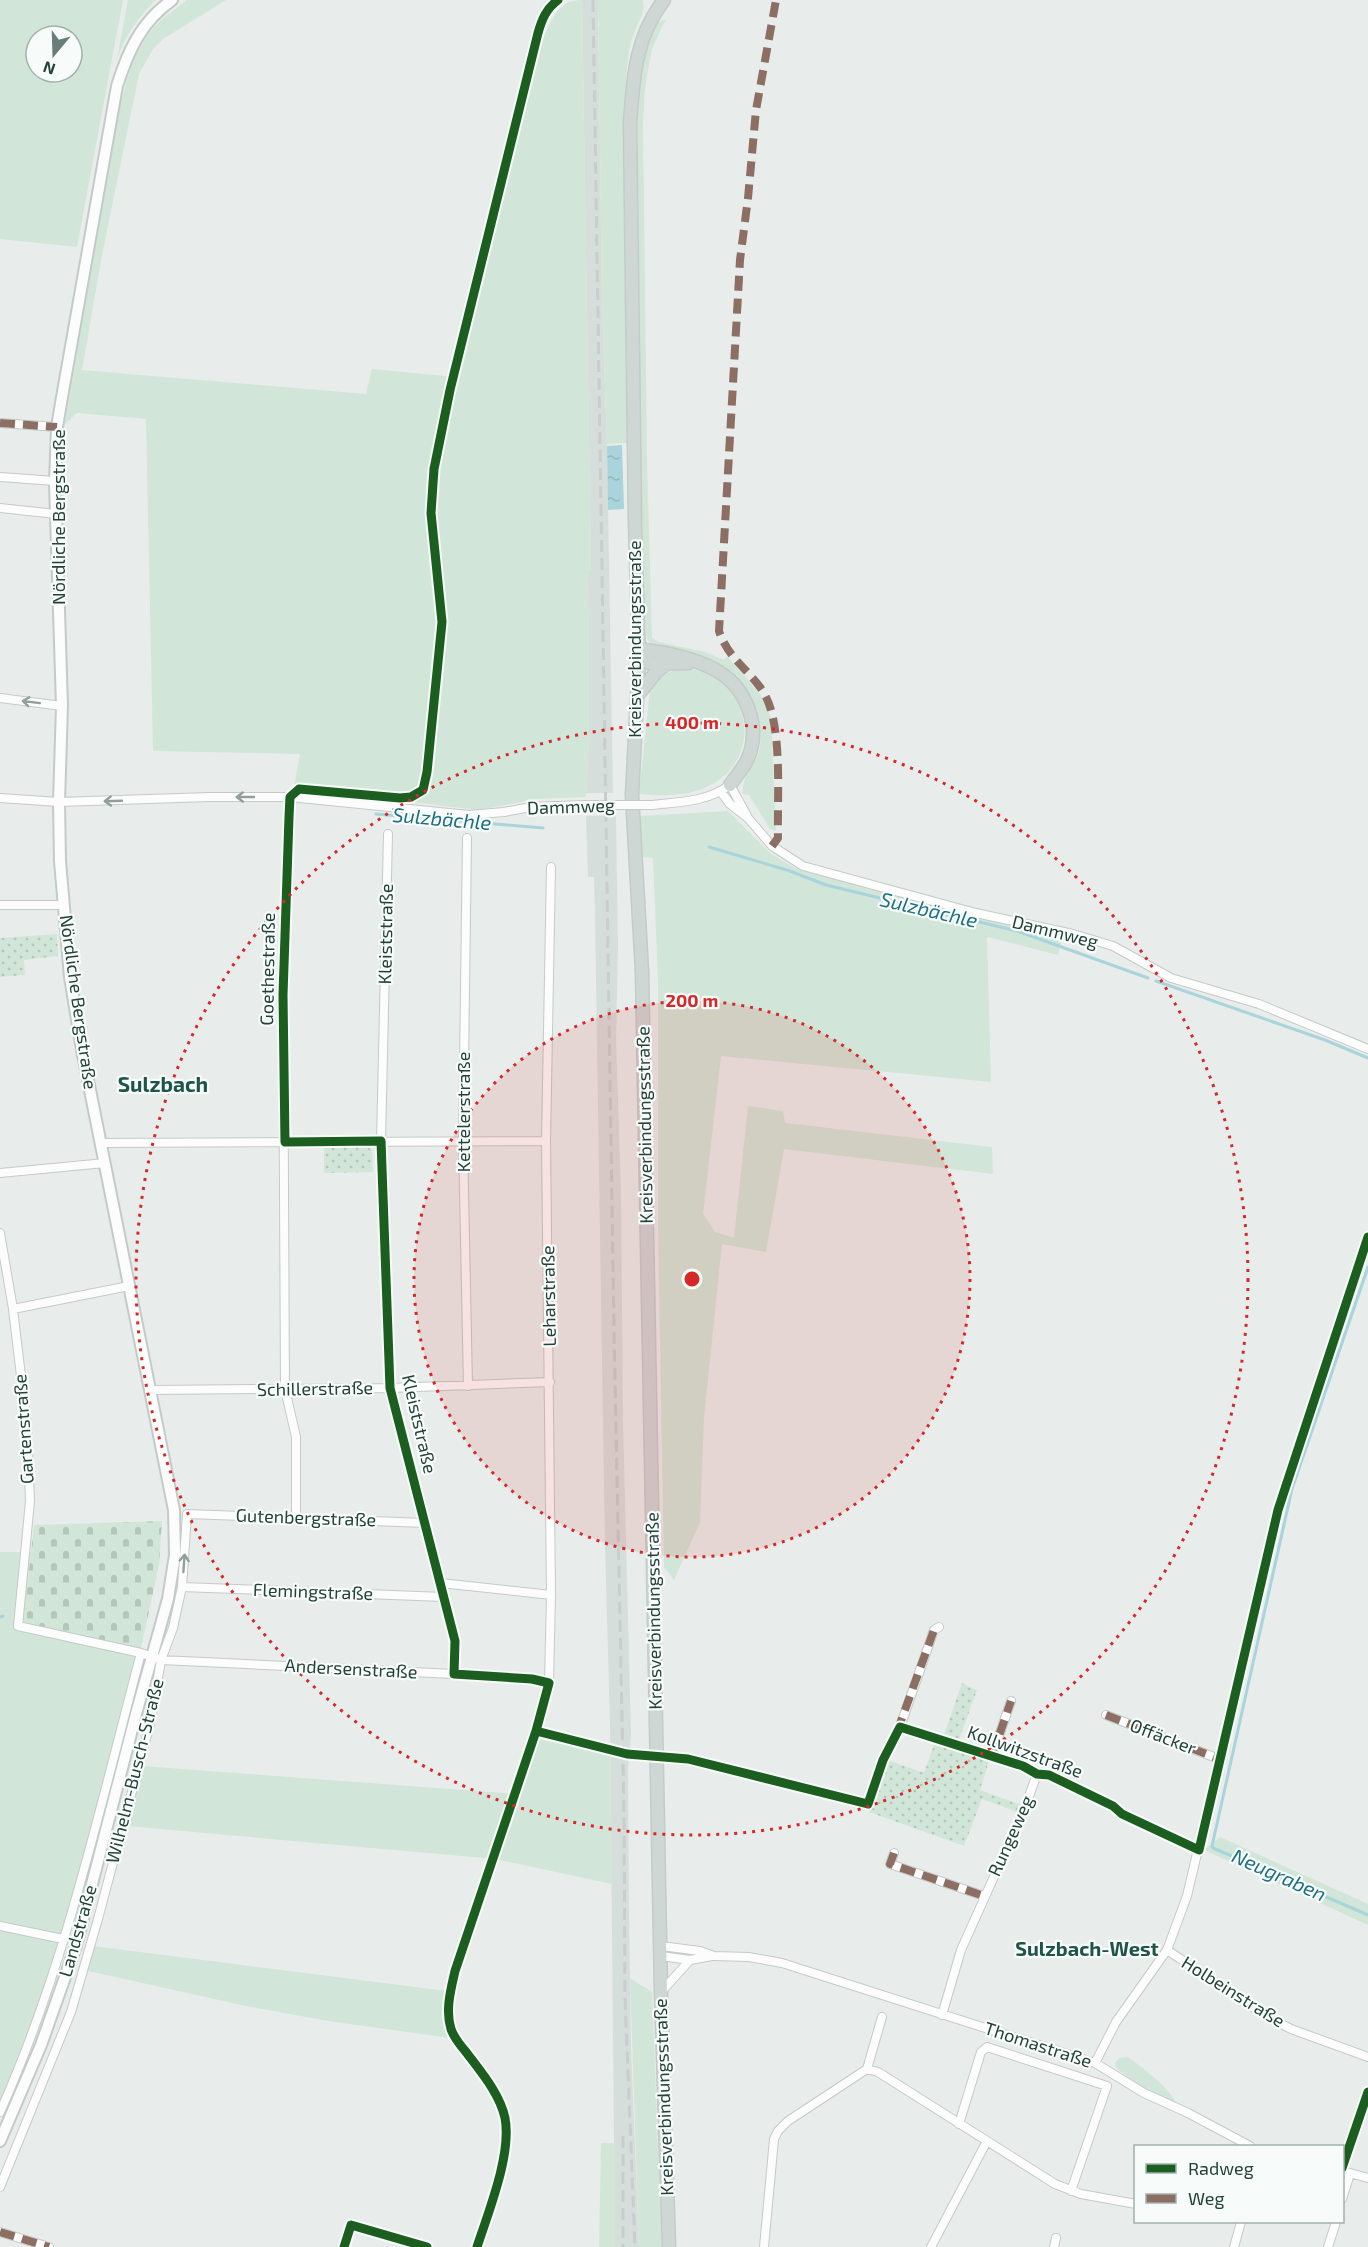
<svg xmlns="http://www.w3.org/2000/svg" width="1368" height="2247" viewBox="0 0 1368 2247" font-family="'Exo 2',sans-serif">
  <style>
    .built { fill: #d6dedb }
    .green { fill: #d1e6d8; fill-rule: evenodd }
    .cemetery { fill: url(#cemetery-stones) }
    .park { fill: url(#park-dots) }
    .water { fill: url(#water-ripples) }
    .lines { fill: none; stroke-linecap: round; stroke-linejoin: round }
    .stream { stroke: #a9d4db; stroke-width: 3 }
    .minor-casing { stroke: #c5cac8; stroke-width: 10 }
    .secondary-casing { stroke: #c3cbc8; stroke-width: 14 }
    .primary-casing { stroke: #c3ccc9; stroke-width: 15 }
    .minor { stroke: #fcfcfc; stroke-width: 8 }
    .secondary { stroke: #fcfcfc; stroke-width: 10 }
    .primary { stroke: #cfd7d5; stroke-width: 12 }
    .rail { stroke: #c9cdcc; stroke-width: 3; stroke-dasharray: 12 6; stroke-linecap: butt }
    .minor-bridge-casing { stroke: #c5cac8; stroke-width: 10; stroke-linecap: butt }
    .minor-bridge { stroke: #fcfcfc; stroke-width: 8 }
    .quiet { stroke: #8d6e63; stroke-width: 8; stroke-dasharray: 15 8; stroke-linecap: butt }
    .cycleway-casing { stroke: #f7fbf9; stroke-width: 13 }
    .cycleway { stroke: #1b5e20; stroke-width: 9 }
    .oneway { stroke: #909f9b }
    .ring { fill: none; stroke: #d62828; stroke-width: 3; stroke-dasharray: 3 6 }
    .labels { text-anchor: middle; stroke-width: 4.5; stroke-linejoin: round; paint-order: stroke }
    .street-label { font-size: 18px; fill: #24423a; stroke: #f7fbf9 }
    .water-label { font-size: 20px; font-style: italic; fill: #1c6f80; stroke: #f7fbf9 }
    .neighbourhood-label { font-size: 20px; font-weight: bold; fill: #1f5548; stroke: #f7fbf9 }
    .quarter-label { font-size: 21px; font-weight: bold; fill: #1f5548; stroke: #f7fbf9 }
    .centre { fill: #d62828; stroke: #f7fbf9; stroke-width: 3 }
    .ring-label { font-size: 18px; text-anchor: middle; font-weight: bold; fill: #d62828; stroke: #f7fbf9; stroke-width: 4.5; stroke-linejoin: round; paint-order: stroke }
  </style>
  <defs>
    <pattern id="cemetery-stones" width="16" height="16" patternUnits="userSpaceOnUse" patternTransform="scale(1.5)"><rect width="16" height="16" fill="#d1e6d8"/><path d="M2 7V4a2 2 0 0 1 4 0v3zM10 15v-3a2 2 0 0 1 4 0v3z" fill="#b3c6ba"/></pattern>
    <pattern id="park-dots" width="8" height="8" patternUnits="userSpaceOnUse" patternTransform="scale(1.5)"><rect width="8" height="8" fill="#d1e6d8"/><path d="M2 2h.1M6 6h.1" fill="none" stroke="#b3c6ba" stroke-width="1.8" stroke-linecap="round"/></pattern>
    <pattern id="water-ripples" width="26" height="14" patternUnits="userSpaceOnUse" patternTransform="scale(1.5)"><rect width="26" height="14" fill="#a9d4db"/><path d="M2 4q2-2 4 0t4 0M15 11q2-2 4 0t4 0" fill="none" stroke="#91b7bd"/></pattern>
  </defs>
  <rect width="100%" height="100%" fill="#e8edeb"/>
  <!-- built -->
  <path class="built" d="M582,0H598L602,298L607,446L613,793H586L589,743L588,570L591,569Z
    M616,815L618,947L616,1040L621,1194L623,1424L631,1735L628,1767L629,1906L631,2045L639,2247H615L610,1724L605,1548L595,915L594,877H588L586,816Z"/>
  <!-- green -->
  <path class="green" d="M0,0H123L77,247L0,239ZM36,36H72V72H36Z
    M128,0H156C137,19 126,34 117,59Z
    M187,0H226L163,39L153,49L139,74L102,255L82,370L366,394L372,369L457,377L544,36C554,17 558,0 582,0L591,569L588,570L589,743L586,797L537,799L478,810L294,788L300,754L153,751L146,419L77,413L65,424L115,123L129,73L136,54L149,33L162,19Z
    M598,0H643C646,12 639,20 635,31C627,49 627,69 626,88L627,443L607,444L602,298Z
    M666,19L652,49L645,87L643,121L647,459L652,638L659,642L705,652L724,660L727,656L761,695L771,718L776,831L770,829L749,795L743,794C740,777 757,764 760,747C765,710 740,672 706,658C689,651 669,653 652,645L647,639L646,630L640,460L637,122C639,88 640,51 659,22Z
    M685,668C745,673 767,749 716,782C693,797 665,796 639,794L650,689C659,676 669,671 685,668Z
    M728,811L771,854L795,868L922,903L1063,935L1058,955L987,937L991,1082L721,1056L703,1214L715,1232L734,1238L748,1106L783,1111L785,1123L992,1147L993,1174L784,1149L766,1252L722,1244L704,1417L700,1522L674,1580L664,1567L658,1229V982L653,858L639,857V816Z
    M0,1552H31L23,1624L141,1648L66,1944L23,2059L0,2110Z
    M535,1738L610,1755L612,1884L495,1859L127,1826L143,1766L515,1794Z
    M1220,1837L1368,1904V1925L1204,1850Z
    M93,1946L447,1991L446,2022L450,2038L328,2021L241,2005L88,1971Z
    M630,1978L652,1992L662,2247H639Z
    M1128,2057C1147,2071 1166,2085 1178,2105L1142,2087L1117,2069L1115,2063L1119,2058Z
    M601,2143H615V2247H599Z"/>
  <!-- cemetery -->
  <path class="cemetery" d="M162,1521L159,1565L141,1648L23,1624L34,1525Z"/>
  <!-- park -->
  <path class="park" d="M57,934L58,956L24,960L25,975L0,977V938Z
    M368,1147L372,1150L373,1172L324,1173V1148Z
    M962,1683L977,1690L959,1740L944,1735Z
    M935,1742L989,1761L980,1790L1019,1804L1017,1812L982,1799L964,1846L869,1812L888,1760L924,1773Z"/>
  <!-- water -->
  <path class="water" d="M622,445L624,509L608,510L607,446Z"/>
  <g class="lines">
    <!-- stream -->
    <path class="stream" d="M376,814L543,828
      M709,847L790,871L826,885L1017,931L1148,978
      M1156,981L1325,1040L1368,1058
      M1368,1267L1292,1489L1212,1846L1213,1848L1368,1915
      M0,1617L3,1616"/>
    <!-- minor casing -->
    <g class="minor-casing">
      <path id="minor" d="M0,423L57,427
        M0,477L55,481
        M0,508L56,514
        M0,698L62,706
        M721,792L730,804L748,818L772,846L803,866L976,913L1073,934L1113,946L1171,978L1259,1004L1368,1049
        M290,797L283,995L285,1389L296,1437V1518
        M0,798L59,802L209,797H290L469,815L504,812L531,807L585,805
        M652,805C679,802 707,802 730,785L747,816
        M388,834L381,1141L390,1388L455,1641L454,1674
        M467,838L463,1141L468,1386
        M0,905H63
        M101,1143L546,1141
        M0,1173L105,1163
        M0,1233L13,1309L27,1426L30,1501L18,1626L141,1653L161,1660L454,1674L532,1679L549,1683
        M13,1309L129,1286
        M151,1390L390,1388L550,1382
        M441,1583L551,1595
        M182,1587L444,1597
        M1106,1715L1219,1759
        M539,1723L549,1683L551,1595L546,1141L551,867
        M900,1727L1023,1766L1037,1774L1049,1775L1113,1806L1122,1814L1199,1850
        M992,1756L1011,1701
        M883,1760L900,1727L934,1630L939,1627
        M894,1853L890,1864L984,1896
        M0,1926L63,1939
        M661,1946L700,1951L714,1956L749,1957L782,1963L1095,2063L1144,2093L1188,2113L1250,2146
        M1167,1950L1266,2016L1291,2029L1368,2057
        M661,1956L690,1960L712,1956
        M662,1991L690,1960
        M942,2015L961,1950L1024,1810L1037,1774
        M1095,2063L1116,2022L1167,1950L1187,1896L1278,1510L1368,1237
        M867,2069L882,2017
        M0,2112C65,1968 100,1806 141,1653
        M959,2124L981,2052L987,2047L1107,2086L1071,2191
        M1342,2171L1368,2178
        M0,2187L71,2012L98,1919L151,1720L161,1660L173,1628L182,1587L187,1514L425,1523
        M1342,2199L1350,2174
        M0,2232L49,2247
        M344,2247L351,2225L427,2247
        M477,2247L493,2197
        M764,2247L774,2139L778,2131L788,2121L867,2069L878,2072L1055,2184L1081,2194L1136,2204
        M931,2247L987,2141
        M1054,2247L1056,2238
        M1234,2247L1241,2222
        M1328,2247L1336,2222"/>
    </g>
    <!-- secondary casing -->
    <g class="secondary-casing">
      <path id="secondary" d="M0,2141L41,2045L76,1946L136,1714L168,1599L175,1555L174,1510L82,1050L70,977L60,861L59,802L62,706L55,483L57,427L61,403L117,86C128,51 141,22 172,0"/>
    </g>
    <!-- primary casing -->
    <g class="primary-casing">
      <path id="primary" d="M664,0C635,37 633,79 630,124L635,523L639,660L632,795L642,971L661,1993L669,2247
        M639,649C663,652 698,659 719,672C747,689 761,728 748,758C744,768 736,776 730,785
        M639,660L655,664L688,663
        M637,696L656,672L665,665"/>
    </g>
    <!-- minor -->
    <use href="#minor" class="minor"/>
    <!-- secondary -->
    <use href="#secondary" class="secondary"/>
    <!-- primary -->
    <use href="#primary" class="primary"/>
    <!-- rail -->
    <path class="rail" d="M593,0L614,1332L624,1815L625,1998L635,2247
      M623,2136V2247"/>
    <!-- minor-bridge casing -->
    <g class="minor-bridge-casing">
      <path id="minor-bridge" d="M585,805H652"/>
    </g>
    <!-- minor-bridge -->
    <use href="#minor-bridge" class="minor-bridge"/>
    <!-- quiet -->
    <path class="quiet" d="M0,423L57,427
      M772,846L778,838C777,799 783,728 765,695C751,670 729,661 719,631L740,260L748,198L756,110L776,0
      M1106,1715L1219,1759
      M897,1732L934,1630L939,1627
      M992,1756L1011,1701
      M894,1853L890,1864L984,1896
      M0,2232L49,2247"/>
    <!-- cycleway casing -->
    <g class="cycleway-casing">
      <path id="cycleway" d="M536,1731L627,1754L688,1759L868,1804L883,1760L900,1727L1023,1766L1037,1774L1049,1775L1113,1806L1122,1814L1199,1850L1278,1510L1368,1237
        M1342,2168L1368,2092
        M344,2247L351,2225L427,2247
        M477,2247C488,2213 512,2154 505,2118C500,2094 481,2072 466,2052C460,2045 454,2038 451,2029C445,2010 451,1989 455,1971L536,1731L549,1683L532,1679L454,1674L455,1641L390,1388L381,1141L285,1142L283,995L289,817L290,797L299,789L400,798L411,797L423,790L427,772L442,622L431,513L434,469L450,390L538,33C542,19 546,9 558,0"/>
    </g>
    <!-- cycleway -->
    <use href="#cycleway" class="cycleway"/>
  </g>
  <!-- one-way arrows -->
  <defs><path id="oneway-shaft" d="M-6 0H5M1.5-3L5.5 0L1.5 3" fill="none" stroke-width="1.6" stroke-linecap="round" stroke-linejoin="round" transform="scale(1.5)"/></defs>
  <g class="oneway">
    <use href="#oneway-shaft" transform="translate(31 702) rotate(-173)"/>
    <use href="#oneway-shaft" transform="translate(245 797) rotate(-180)"/>
    <use href="#oneway-shaft" transform="translate(113 801) rotate(178)"/>
    <use href="#oneway-shaft" transform="translate(184 1563) rotate(-86)"/>
  </g>
  <!-- distance rings -->
  <circle cx="692" cy="1279" r="278" fill="#d62828" fill-opacity=".12"/>
  <g class="ring">
    <circle cx="692" cy="1279" r="278"/>
    <circle cx="692" cy="1279" r="556"/>
  </g>
  <g class="labels">
    <!-- street labels -->
    <g class="street-label">
      <text transform="translate(59 517) rotate(-90)" y="6">Nördliche Bergstraße</text>
      <text transform="translate(635 639) rotate(-90)" y="6">Kreisverbindungsstraße</text>
      <text transform="translate(571 807) rotate(-2)" y="6">Dammweg</text>
      <text transform="translate(1055 932) rotate(14)" y="6">Dammweg</text>
      <text transform="translate(386 934) rotate(-89)" y="6">Kleiststraße</text>
      <text transform="translate(268 969) rotate(-89)" y="6">Goethestraße</text>
      <text transform="translate(78 1002) rotate(82)" y="6">Nördliche Bergstraße</text>
      <text transform="translate(464 1112) rotate(-90)" y="6">Kettelerstraße</text>
      <text transform="translate(645 1125) rotate(-91)" y="6">Kreisverbindungsstraße</text>
      <text transform="translate(549 1296) rotate(-91)" y="6">Leharstraße</text>
      <text transform="translate(315 1389) rotate(-1)" y="6">Schillerstraße</text>
      <text transform="translate(419 1424) rotate(77)" y="6">Kleiststraße</text>
      <text transform="translate(24 1429) rotate(-94)" y="6">Gartenstraße</text>
      <text transform="translate(306 1518) rotate(2)" y="6">Gutenbergstraße</text>
      <text transform="translate(313 1592) rotate(2)" y="6">Flemingstraße</text>
      <text transform="translate(654 1611) rotate(-91)" y="6">Kreisverbindungsstraße</text>
      <text transform="translate(351 1669) rotate(3)" y="6">Andersenstraße</text>
      <text transform="translate(1163 1737) rotate(21)" y="6">Offäcker</text>
      <text transform="translate(1025 1752) rotate(20)" y="6">Kollwitzstraße</text>
      <text transform="translate(135 1771) rotate(-76)" y="6">Wilhelm-Busch-Straße</text>
      <text transform="translate(1011 1836) rotate(-66)" y="6">Rungeweg</text>
      <text transform="translate(78 1931) rotate(-74)" y="6">Landstraße</text>
      <text transform="translate(1233 1992) rotate(32)" y="6">Holbeinstraße</text>
      <text transform="translate(1038 2045) rotate(18)" y="6">Thomastraße</text>
      <text transform="translate(664 2097) rotate(-92)" y="6">Kreisverbindungsstraße</text>
    </g>
    <!-- water labels -->
    <g class="water-label">
      <text transform="translate(442 819) rotate(5)" y="7">Sulzbächle</text>
      <text transform="translate(929 910) rotate(13)" y="7">Sulzbächle</text>
      <text transform="translate(1279 1875) rotate(24)" y="7">Neugraben</text>
    </g>
    <!-- neighbourhood labels -->
    <g class="neighbourhood-label">
      <text x="1087" y="1956">Sulzbach-West</text>
    </g>
    <!-- quarter labels -->
    <g class="quarter-label">
      <text x="163" y="1092">Sulzbach</text>
    </g>
  </g>
  <circle cx="692" cy="1279" r="9" class="centre"/>
  <g class="ring-label">
    <text x="692" y="729">400 m</text>
    <text x="692" y="1007">200 m</text>
  </g>
  <!-- legend -->
  <rect x="1134" y="2145" width="210" height="78" fill="#f7fbf9" stroke="#a3b1ad" stroke-width="1.5"/>
  <rect x="1146" y="2164" width="30" height="9" fill="#1b5e20" stroke="#a3b1ad" stroke-width="1.5"/>
  <text x="1188" y="2175" font-size="18" fill="#24423a">Radweg</text>
  <rect x="1146" y="2194" width="30" height="9" fill="#8d6e63" stroke="#a3b1ad" stroke-width="1.5"/>
  <text x="1188" y="2205" font-size="18" fill="#24423a">Weg</text>
  <!-- north arrow -->
  <g transform="translate(54 54) rotate(199)"><circle r="28" fill="#f7fbf9" stroke="#a3b1ad" stroke-width="1.5"/>
  <path d="M0-4.5L10 22L0 15L-10 22Z" fill="#697e78"/>
  <text y="-9" font-size="16" font-weight="bold" text-anchor="middle" fill="#24423a">N</text>
  </g>
</svg>
